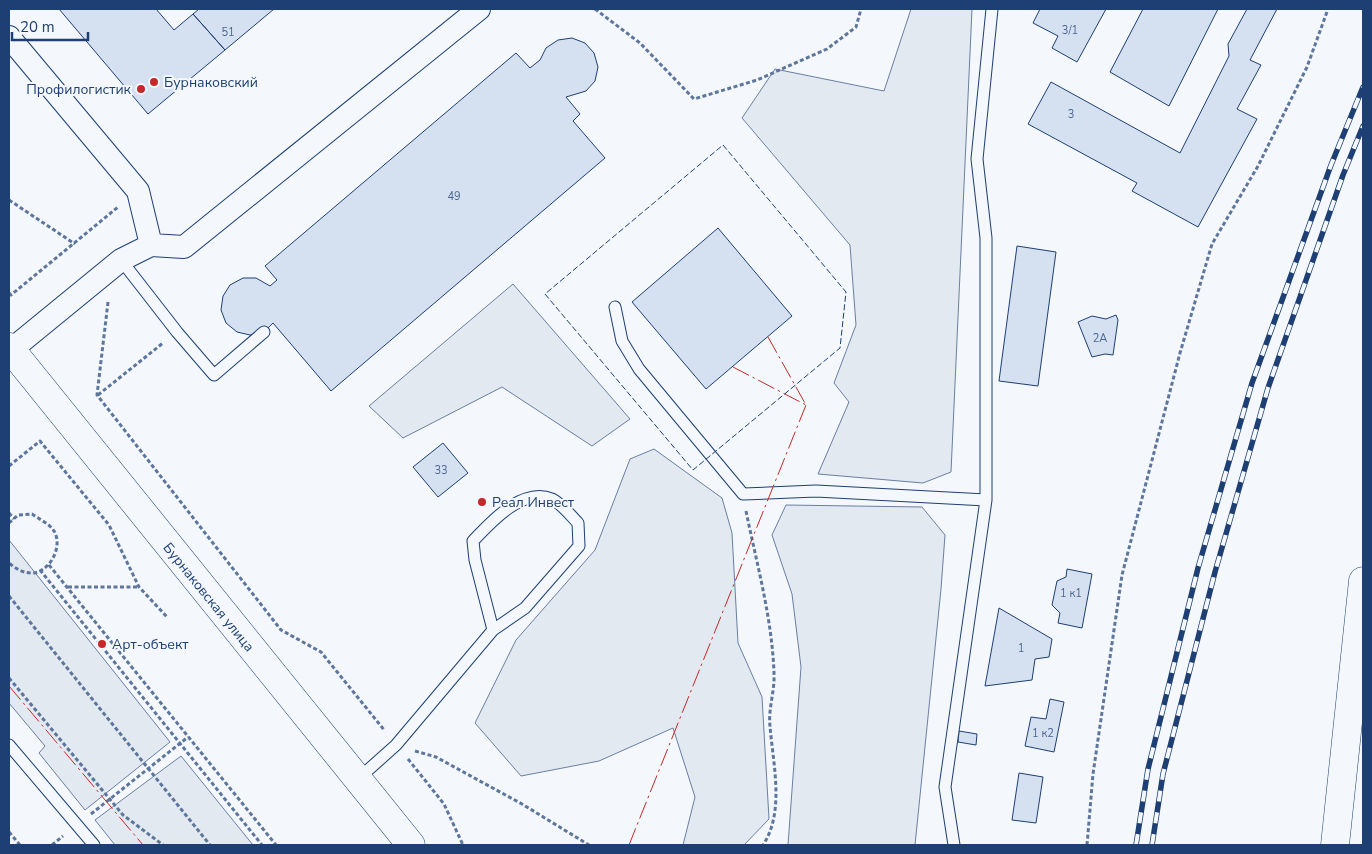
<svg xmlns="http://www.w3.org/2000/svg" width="1372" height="854" viewBox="0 0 1372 854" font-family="'Nunito Sans',sans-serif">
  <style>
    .green { fill: #e3e9f0; stroke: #687fa3 }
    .building { fill: #d5e0f0; stroke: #1d3f73 }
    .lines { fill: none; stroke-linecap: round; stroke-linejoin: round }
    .service-casing { stroke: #1d3f73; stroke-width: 13 }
    .minor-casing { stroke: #1d3f73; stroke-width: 24 }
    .secondary-casing { stroke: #1d3f73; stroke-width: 29 }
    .primary-casing { stroke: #1d3f73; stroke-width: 29 }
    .path { stroke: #5e769c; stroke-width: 3; stroke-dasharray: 4 2.5; stroke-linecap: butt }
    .service { stroke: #f4f7fb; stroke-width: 11 }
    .minor { stroke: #f4f7fb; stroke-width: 22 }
    .secondary { stroke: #f4f7fb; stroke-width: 28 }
    .primary { stroke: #f4f7fb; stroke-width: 28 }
    .rail-casing { stroke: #1d3f73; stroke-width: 5.5 }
    .rail { stroke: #f4f7fb; stroke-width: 4; stroke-dasharray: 11; stroke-linecap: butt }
    .fence { stroke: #1d3f73; stroke-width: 1; stroke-dasharray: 6 2.5; stroke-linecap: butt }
    .power { stroke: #c62828; stroke-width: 1; stroke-dasharray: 18 4 2.5 4; stroke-linecap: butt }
    .poi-dot { fill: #c62828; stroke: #f4f7fb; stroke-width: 2 }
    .labels { text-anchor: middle; stroke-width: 4; stroke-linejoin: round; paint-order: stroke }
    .number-label { font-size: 11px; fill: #4b6792 }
    .poi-label { font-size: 14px; fill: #1d3f73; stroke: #f4f7fb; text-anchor: start }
    .street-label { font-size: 14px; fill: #1d3f73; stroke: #f4f7fb }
  </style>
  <rect width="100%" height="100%" fill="#f4f7fb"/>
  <!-- green -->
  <path class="green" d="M911,9H972L951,472L923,483L818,474L849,402L834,383L856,325L850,245L742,118L775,69L884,91Z
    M513,284L630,419L592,446L502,387L403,438L369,406Z
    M654,449L722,498L732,533L738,643L762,697L769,819L744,845H683L695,797L673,728L599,761L521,776L475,723L516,640L595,550L630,459Z
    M786,505L922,507L945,535L941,589L915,845H788L801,667L792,594L772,535Z
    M9,540L170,742L85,810L39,753L45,746L9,703Z
    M181,756L253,845H115L95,820Z"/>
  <!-- building -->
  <path class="building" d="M59,9H156L174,30L193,14L225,50L148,114Z
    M199,9H274L225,50L193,14Z
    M1040,9H1106L1077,62L1052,48L1058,36L1033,23Z
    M1143,9H1218L1169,106L1110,72Z
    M1247,9H1277L1250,60L1261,65L1237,109L1257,119L1198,227L1132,191L1137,183L1028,124L1051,82L1180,153L1229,56L1228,44Z
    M572,38L585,43L594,53L598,67L595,81L586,91L566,97L580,114L573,121L605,158L331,391L273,323L264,332L250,335L237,332L226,323L221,310L223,296L230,285L243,278H256L270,286L277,280L265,266L516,53L530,68L540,60L546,48L558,40Z
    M718,228L792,316L706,389L632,302Z
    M1017,246L1056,252L1038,386L999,381Z
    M1116,315L1118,320L1113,355L1105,354L1092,357L1078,322L1092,316L1106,319Z
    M443,443L468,473L438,497L413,467Z
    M1067,569L1092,574L1082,628L1058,623L1060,613L1052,605L1057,581L1066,577Z
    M999,608L1052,639L1049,657L1035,659L1032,680L985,686Z
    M1050,699L1064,702L1054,752L1025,746L1031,717L1046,719Z
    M959,731L977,734L976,745L958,742Z
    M1019,773L1043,777L1036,823L1012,820Z"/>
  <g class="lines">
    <!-- service casing -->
    <g class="service-casing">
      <path id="service" d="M121,260L177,332L214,375L264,332
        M615,307L622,341L639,369L743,494L816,491L986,500
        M9,745L94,845
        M358,779L396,745L493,630L525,608L579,546L578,523C571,516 561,503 552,499C522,487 491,522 473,541L475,560L493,630
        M954,845L945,787L986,500V238L977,159L992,9"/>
    </g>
    <!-- minor casing -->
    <g class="minor-casing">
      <path id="minor" d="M9,37L138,191L151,245
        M11,350L121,260L151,245L184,247L479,9"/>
    </g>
    <!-- secondary casing -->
    <g class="secondary-casing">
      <path id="secondary" d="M9,347L411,845"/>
    </g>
    <!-- primary casing -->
    <g class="primary-casing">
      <path id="primary" d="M1335,845L1363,581"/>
    </g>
    <!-- path -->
    <path class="path" d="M595,9L640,43L694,99L757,80L827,49L856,27L861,9
      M9,200L75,244
      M9,293L11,295L118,207
      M108,302L97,395L281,630L321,652L385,731
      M98,395L163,343
      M9,466L40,441L109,525L139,587L167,617
      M746,511C757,565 772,618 774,673C775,691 768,709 770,726C773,764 785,812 763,845
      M9,513L14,519
      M9,523L18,515L32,514C39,519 50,524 54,531C63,546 51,570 34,573C25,574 16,569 9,563
      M49,565L276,845
      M40,570L262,845
      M68,587H139
      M9,596L210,845
      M9,678L123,815L163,845
      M415,751L436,757L522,804L589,845
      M408,759L444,804L463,845
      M91,814L188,737
      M9,832L20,845
      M52,845L63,836
      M1087,845L1093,774L1122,575L1180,353L1212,244L1258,166L1307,67L1328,9"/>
    <!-- service -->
    <use href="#service" class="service"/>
    <!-- minor -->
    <use href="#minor" class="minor"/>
    <!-- secondary -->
    <use href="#secondary" class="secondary"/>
    <!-- primary -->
    <use href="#primary" class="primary"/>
    <!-- rail casing -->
    <g class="rail-casing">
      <path id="rail" d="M1136,845L1148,769L1198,568L1252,383L1331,165L1363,87
        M1152,845L1163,774L1215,572L1268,388L1343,175L1363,126"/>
    </g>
    <!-- rail -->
    <use href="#rail" class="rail"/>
    <!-- fence -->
    <path class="fence" d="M723,145L846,292L840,348L693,470L545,294Z"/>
    <!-- power -->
    <path class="power" d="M768,337L806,405
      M733,367L806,405
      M9,686L143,845
      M629,845L806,405"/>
  </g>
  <!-- markers -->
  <g class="poi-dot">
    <circle cx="154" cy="82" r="5"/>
    <circle cx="141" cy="89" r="5"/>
    <circle cx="482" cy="502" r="5"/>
    <circle cx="102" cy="644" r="5"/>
  </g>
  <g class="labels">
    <!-- number labels -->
    <g class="number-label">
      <text x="1070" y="34">3/1</text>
      <text x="228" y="36">51</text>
      <text x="1071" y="118">3</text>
      <text x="454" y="200">49</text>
      <text x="1100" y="342">2А</text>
      <text x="441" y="474">33</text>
      <text x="1071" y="597">1 к1</text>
      <text x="1021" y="652">1</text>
      <text x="1043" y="737">1 к2</text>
    </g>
    <!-- poi labels -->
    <g class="poi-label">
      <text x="164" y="87">Бурнаковский</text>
      <text x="131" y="94" text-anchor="end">Профилогистик</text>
      <text x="492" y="507">Реал Инвест</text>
      <text x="112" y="649">Арт-объект</text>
    </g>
    <!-- street labels -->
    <g class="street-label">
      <text transform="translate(209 597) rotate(51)" y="5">Бурнаковская улица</text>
    </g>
  </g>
  <!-- border -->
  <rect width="1372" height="854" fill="none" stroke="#1d3f73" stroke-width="20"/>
  <!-- scale -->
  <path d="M12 32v8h76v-8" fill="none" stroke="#1d3f73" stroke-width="2.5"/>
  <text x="20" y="32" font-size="15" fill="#1d3f73" stroke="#f4f7fb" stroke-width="4" paint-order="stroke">20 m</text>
</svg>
